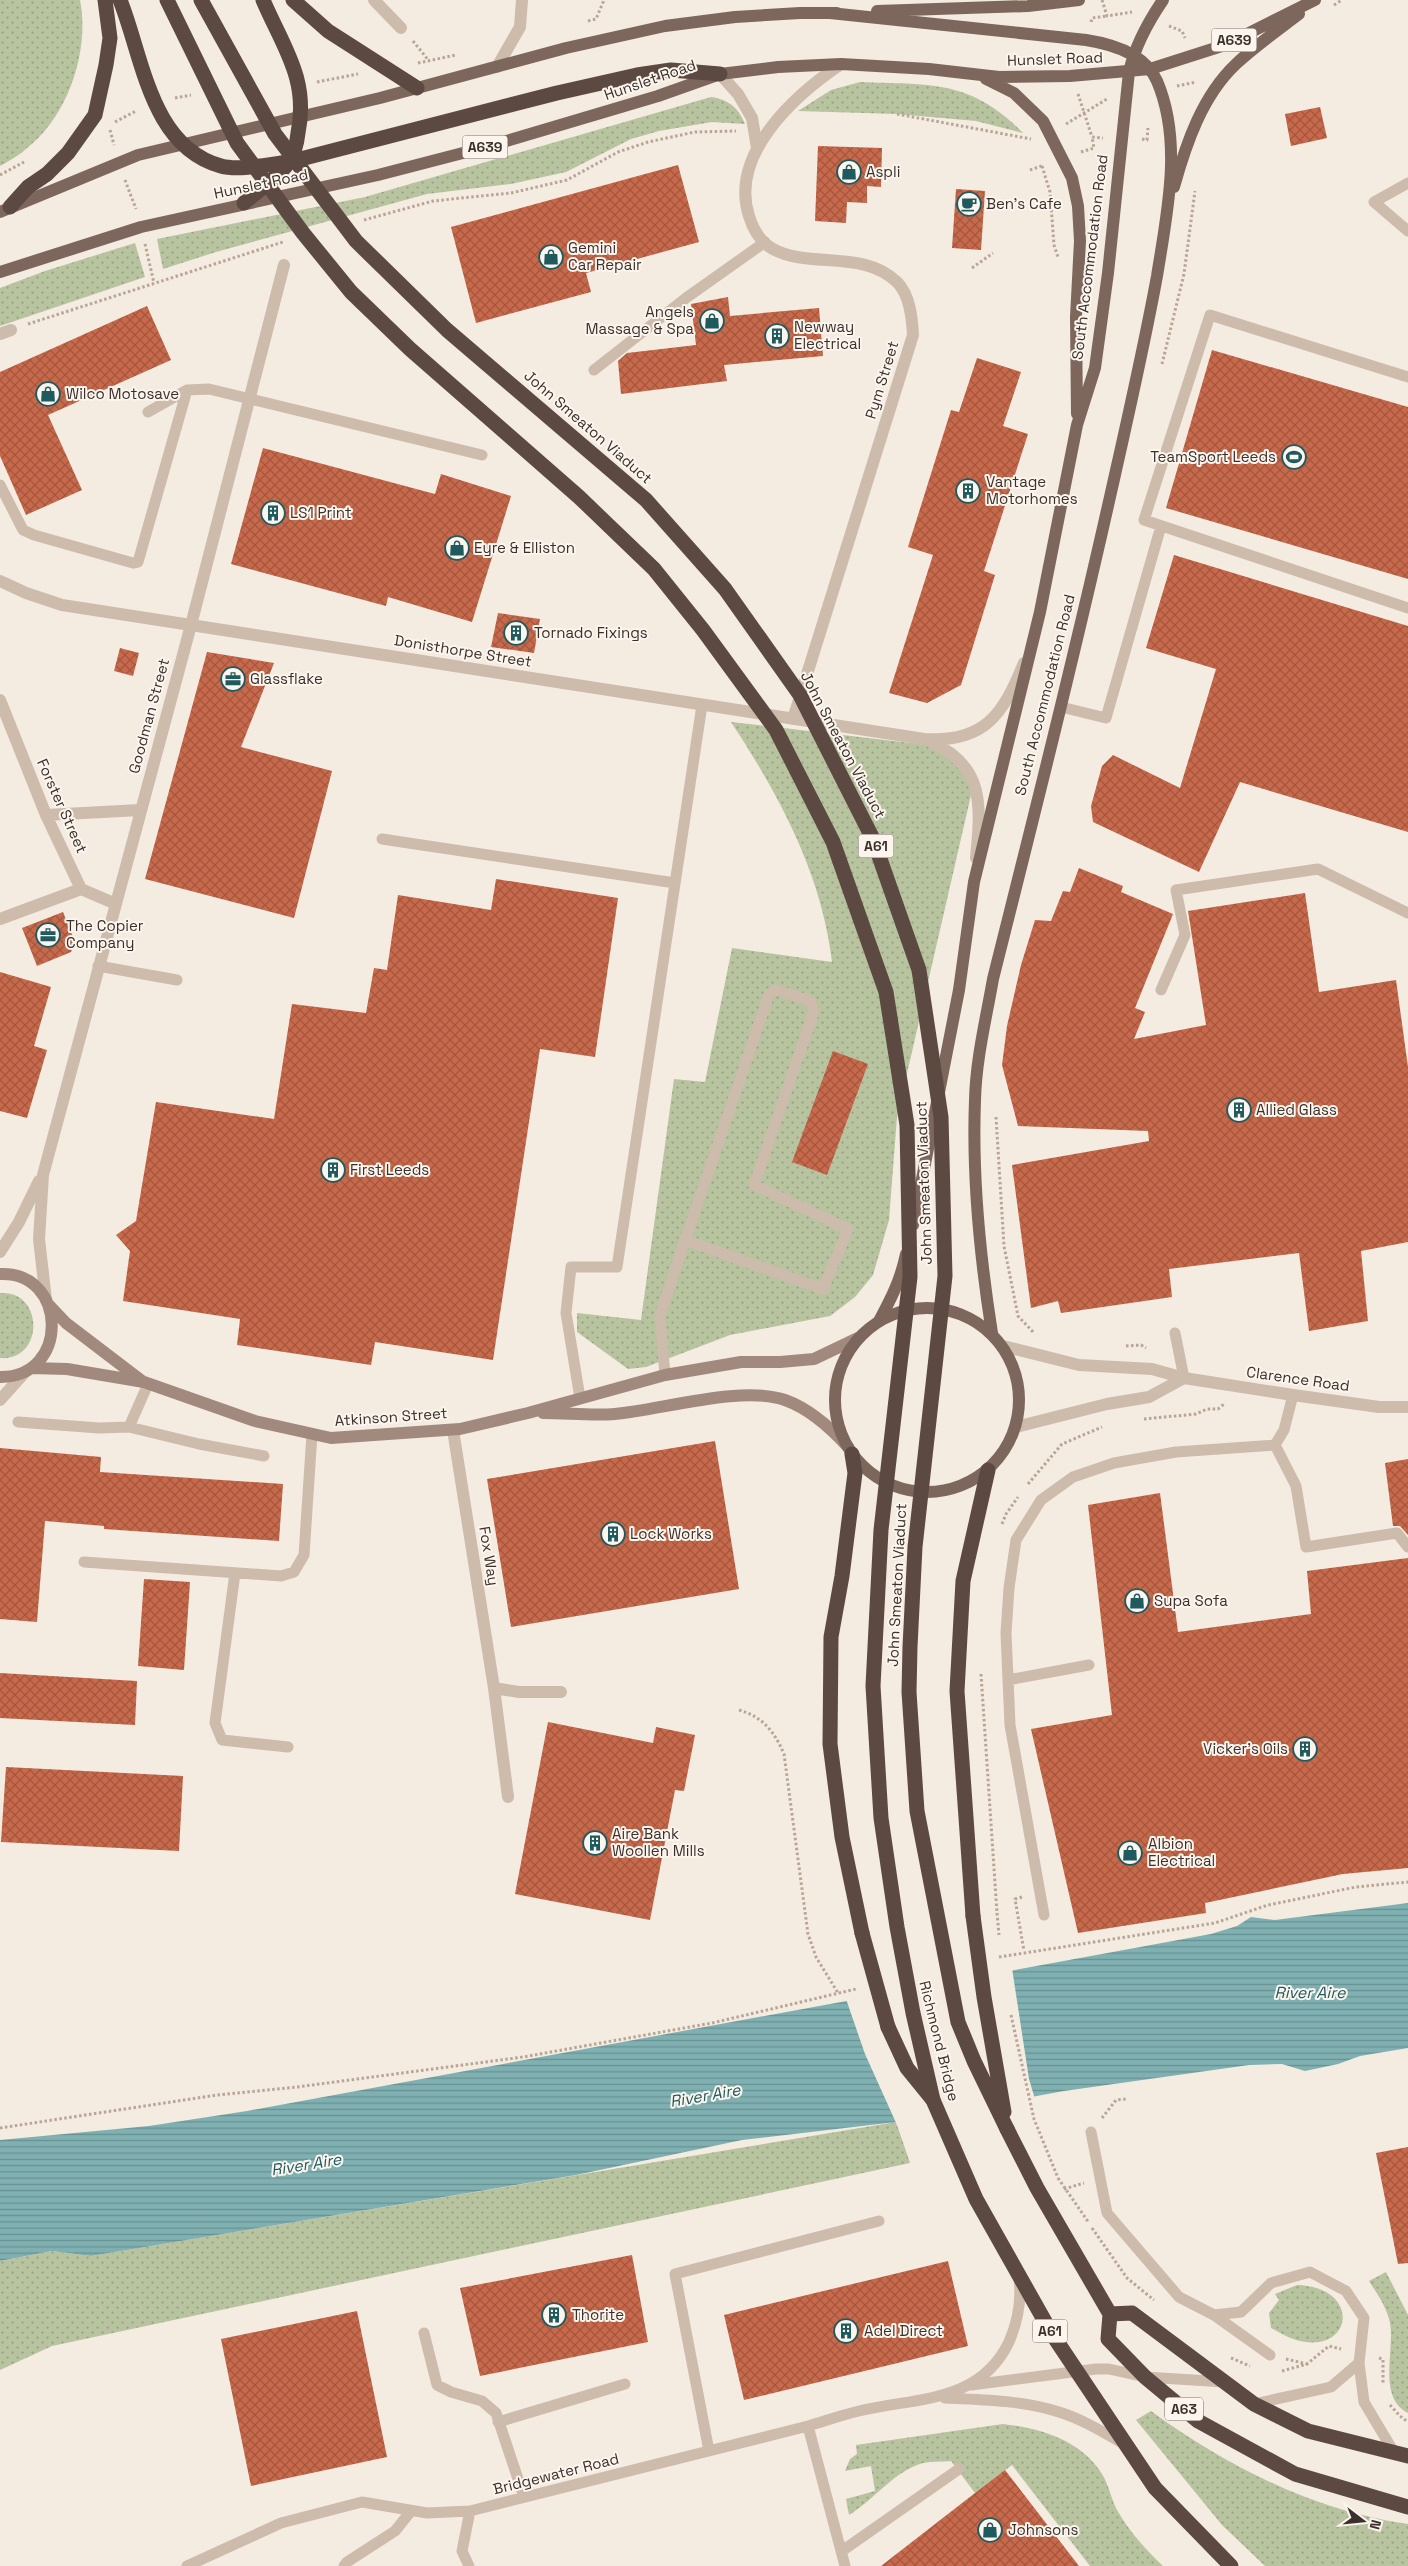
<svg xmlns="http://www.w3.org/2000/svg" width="1408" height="2566" viewBox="0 0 1408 2566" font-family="'Space Grotesk',sans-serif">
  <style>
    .grass { fill: url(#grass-dots) }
    .water { fill: url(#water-rules) }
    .pier { fill: #f4ebe1 }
    .building { fill: url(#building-cross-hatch) }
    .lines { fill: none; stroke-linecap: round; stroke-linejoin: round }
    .path { stroke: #b9a596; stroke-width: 3; stroke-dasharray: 2.5 2.5; stroke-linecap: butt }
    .lane { stroke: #cdbbac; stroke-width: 11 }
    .street { stroke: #cdbbac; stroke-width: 12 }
    .secondary { stroke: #a18a7d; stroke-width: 12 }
    .primary { stroke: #7d675c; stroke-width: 12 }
    .highway { stroke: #5c4a42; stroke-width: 15 }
    .path-bridge { stroke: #b9a596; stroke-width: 3; stroke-dasharray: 2.5 2.5; stroke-linecap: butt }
    .highway-bridge { stroke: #5c4a42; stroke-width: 15 }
    .labels { text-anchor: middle; stroke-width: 4; stroke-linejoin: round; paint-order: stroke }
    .shield { fill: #fbf5ee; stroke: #756b66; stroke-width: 1 }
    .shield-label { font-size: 14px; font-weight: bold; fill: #3b302b }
    .street-label { font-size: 15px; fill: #3b302b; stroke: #fbf5ee }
    .poi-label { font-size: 15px; fill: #3b302b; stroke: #fbf5ee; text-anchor: start }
    .water-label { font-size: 16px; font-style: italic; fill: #1f5a5e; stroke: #fbf5ee }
  </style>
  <defs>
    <pattern id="grass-dots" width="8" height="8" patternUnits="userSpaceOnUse" patternTransform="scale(1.25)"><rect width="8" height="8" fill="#b8c4a0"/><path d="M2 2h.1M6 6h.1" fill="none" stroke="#97a083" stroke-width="1.8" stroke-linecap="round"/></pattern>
    <pattern id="water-rules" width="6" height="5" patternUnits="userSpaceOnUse" patternTransform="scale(1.25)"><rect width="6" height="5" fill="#7fb0b2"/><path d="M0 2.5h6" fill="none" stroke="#699091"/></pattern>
    <pattern id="building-cross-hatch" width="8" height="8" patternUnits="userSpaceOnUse" patternTransform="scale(1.25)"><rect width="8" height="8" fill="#c8694b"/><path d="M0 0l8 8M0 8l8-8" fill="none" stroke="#a4573f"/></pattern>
  </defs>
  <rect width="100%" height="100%" fill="#f4ebe1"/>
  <!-- grass -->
  <path class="grass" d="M0,0H80C90,51 68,117 26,149C18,156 9,161 0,166Z
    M860,82C929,85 971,79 1023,133L976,121L897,114L798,111L831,90Z
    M711,97C729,100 738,107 745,124L712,122L659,131L631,139L566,172L511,184L427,194L216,252L163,269L157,239L365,197Z
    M135,243L145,277L0,326V288L45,271Z
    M731,722L945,747L969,776L971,795L897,1117L889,1220L873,1275L855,1297L830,1316L730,1335L646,1367L628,1369L577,1332V1313L641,1320L674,1079L705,1082L732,948L832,962C822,874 779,795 731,722Z
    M0,1293C45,1290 44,1362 0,1358Z
    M896,2122L910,2163L52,2346L0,2370V2261L52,2251L91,2256Z
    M1386,2272L1408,2315V2413C1377,2397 1395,2350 1390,2323C1387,2307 1377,2294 1369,2281Z
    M1297,2285C1363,2287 1353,2356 1296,2340C1287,2337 1279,2332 1271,2328L1269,2313L1279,2300L1275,2294Z
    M1151,2411C1226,2466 1315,2511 1408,2524V2566H1265L1222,2525L1136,2420Z
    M1003,2424C1040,2428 1081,2440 1102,2474C1109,2485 1111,2499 1117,2510C1129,2531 1145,2549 1163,2566H1090L1012,2465L975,2493L951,2461C942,2462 932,2461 923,2463C894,2471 874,2500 849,2515L846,2499L875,2491L871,2466L845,2471L850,2459L857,2454L856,2445Z"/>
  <!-- water -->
  <path class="water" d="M1408,1903V2048L1360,2056L1338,2064L1305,2071L1282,2064L1249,2065L1064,2091L896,2122L742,2140L576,2175L91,2256L52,2251L0,2261V2140L149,2126L247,2111L1211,1934L1237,1926L1251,1917L1275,1920Z"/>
  <!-- pier -->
  <path class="pier" d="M1012,1968L1029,2079L1035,2099L897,2125L865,2054L846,1999Z"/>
  <!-- building -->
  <path class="building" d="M1320,107L1327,138L1291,146L1285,114Z
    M818,146L882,148L881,187L867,186V203L847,202L846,223L815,221Z
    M678,165L699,242L586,273L591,292L476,323L451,227Z
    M956,189L985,191L981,250L952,248Z
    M728,297L730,316L819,308L823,356L724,365L727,381L621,394L618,361L627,353L696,345L691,304Z
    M147,306L171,360L48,415L82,490L26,515L0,456V372Z
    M1212,350L1408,407V579L1166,508Z
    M977,358L1021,372L1003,426L1028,434L984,571L995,575L961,685L927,703L889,693L933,555L908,547L951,410L959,412Z
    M263,448L435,494L441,474L511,496L472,622L388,597L386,606L231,564Z
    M1174,555L1408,626V832L1240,782L1199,872L1093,822L1091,806L1102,766L1113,755L1180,788L1216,669L1146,648Z
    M498,613L540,619L534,653L491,647Z
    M120,648L139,653L133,676L114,671Z
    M207,652L274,663L241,747L332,771L294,918L145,879Z
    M1079,868L1123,886L1121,892L1173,914L1135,1008L1145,1012L1134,1039L1206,1025L1188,911L1305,893L1319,992L1396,980L1408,1067V1242L1361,1251L1368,1321L1309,1331L1299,1253L1169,1269L1172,1297L1061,1313L1058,1301L1031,1308L1012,1165L1149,1141L1148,1131L1018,1126L1002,1065L1007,1026L1021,965L1035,920L1051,921L1063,891L1070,892Z
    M496,879L618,898L595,1057L540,1049L493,1360L375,1342L371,1365L237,1345L240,1319L123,1301L130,1251L116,1235L136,1221L156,1102L274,1119L292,1004L366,1013L374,968L387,970L398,895L491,910Z
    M63,912L75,942L71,952L37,966L22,928Z
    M0,972L51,987L34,1046L47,1050L27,1118L0,1111Z
    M833,1051L868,1064L827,1175L792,1162Z
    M715,1441L739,1589L511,1627L487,1479Z
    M0,1448L101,1457L100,1472L283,1484L279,1541L104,1529V1526L45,1521L37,1622L0,1619Z
    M1408,1459V1535L1400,1526H1393L1385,1463Z
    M1160,1493L1178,1632L1311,1614L1307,1571L1408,1558V1868L1343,1874L1205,1903L1206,1913L1078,1933L1031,1729L1112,1715L1088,1505Z
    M144,1579L190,1582L184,1670L138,1666Z
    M0,1673L137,1681L135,1725L0,1718Z
    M548,1722L653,1743L656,1727L695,1735L684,1791L675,1790L650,1920L515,1894Z
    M6,1767L183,1776L179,1851L1,1842Z
    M1408,2147V2263L1398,2264L1376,2153Z
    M632,2255L648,2342L480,2376L460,2288Z
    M948,2261L968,2346L744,2400L724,2315Z
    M357,2311L387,2457L251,2486L221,2339Z
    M1005,2470L1079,2566H881L975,2493Z"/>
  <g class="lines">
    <!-- path -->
    <path class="path" d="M1102,0L1107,16L1132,12
      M1334,5L1342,0
      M588,21L596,19L604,0
      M1091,22L1092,18L1107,16
      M1169,26L1182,31L1185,38
      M413,41L429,61
      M418,63L456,55
      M317,82L358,74
      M1177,86L1196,82
      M1078,94L1092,137
      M175,98L191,95
      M897,114L1031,139
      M115,122L136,111
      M1066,124L1107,99
      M110,130L114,145
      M1142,139L1147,140L1148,128
      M1081,152L1094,148L1092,137L1103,138
      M1042,166L1050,192L1054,245L1058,257
      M1030,170L1044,165
      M0,175L24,162
      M125,180L136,209
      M364,220L433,201L511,193L567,180L618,152L648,142L695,132L736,131
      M145,244L154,283
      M972,268L993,253
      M28,324L283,242
      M1162,364L1184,274L1195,191
      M996,1117L1004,1246L1018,1316L1034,1333
      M1126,1346L1141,1345L1146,1348
      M1144,1419L1196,1414L1207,1409H1218L1224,1404
      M1028,1484L1062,1444L1102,1427
      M1002,1524L1006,1514L1018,1497
      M981,1674L997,1913
      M739,1710C763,1717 774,1731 784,1754L808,1934L816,1957L838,1993
      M1022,1897L1015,1899L1024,1951
      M999,1957L1215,1923L1268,1905L1356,1887L1408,1882
      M1102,2118L1116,2100L1127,2099
      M0,2128L217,2095L297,2087L523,2057L712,2023L856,1989
      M1058,2178L1089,2223
      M1064,2189L1084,2183
      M1092,2228L1127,2278L1154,2300
      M1231,2358L1250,2366
      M1379,2358L1383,2359V2383
      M1286,2359L1307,2364
      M1282,2371L1307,2364L1329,2346L1341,2349
      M1390,2405L1400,2416L1408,2422"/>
    <!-- lane -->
    <path class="lane" d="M1408,183L1374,202L1408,231
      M594,370L686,298L765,242
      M1408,377L1210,315L1144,520L1408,608
      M148,412L187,390L209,389L482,455
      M0,485L23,530L34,535L133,563L138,562L187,390
      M1061,707L1106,718L1161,526
      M382,839L675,883
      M98,966L177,980
      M1161,990L1185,935L1176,890L1318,869L1408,913
      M1175,1333L1184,1378
      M665,1375L660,1316L685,1240L688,1232L769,994L777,990L810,1001L814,1011L754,1185L848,1229L823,1289L685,1240
      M580,1398L566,1313L571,1267H617L702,705
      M18,1422L99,1428L129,1427L148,1384
      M129,1427L199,1444L264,1456
      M1275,1445L1296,1486L1306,1547L1397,1533L1408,1547
      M84,1562L281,1576L294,1572L304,1555L312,1434
      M235,1573L215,1723L222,1740L288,1747
      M1008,1680L1089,1665
      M1044,1915L1010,1725L1006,1633L1009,1588L1016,1540L1041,1500L1073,1477L1114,1463L1176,1452L1275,1445L1284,1430L1293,1395
      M1091,2132L1107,2213L1179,2297L1214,2315L1241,2312L1271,2283L1310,2272L1346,2291L1364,2318L1359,2363
      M1214,2315L1270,2355
      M424,2333L437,2385L451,2392L482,2401L496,2413L524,2497
      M971,2385L1096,2369H1109L1145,2377L1225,2382
      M945,2398C983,2400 1022,2400 1059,2412C1082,2419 1103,2432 1124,2444
      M1254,2404L1331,2387L1359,2363L1364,2402L1395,2454
      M498,2422L625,2384
      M808,2426L845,2566
      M709,2451L675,2274L879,2221
      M842,2551L959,2469
      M187,2566L281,2523L362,2502L427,2513L470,2511L808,2426C825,2421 842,2415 859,2411C916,2397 979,2404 1009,2342C1018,2321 1022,2302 1019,2279
      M344,2566L347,2562L395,2531L411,2511
      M469,2566L462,2551L470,2511"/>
    <!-- street -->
    <path class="street" d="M374,0L401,28
      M497,67L520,27L522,0
      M720,74L738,94L752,118L757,148
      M0,334L11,330
      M0,581L26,593L62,605L924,739C984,743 1003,715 1024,663
      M0,700L46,815L81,889L116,904
      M793,719L913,335C912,318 910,295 897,282C863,249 809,269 773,249C760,242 753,229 749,216C729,154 795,95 841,64
      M931,742C985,766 981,806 976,858
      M46,815L140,810
      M0,919L81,889
      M0,1252L19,1222L39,1181
      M46,1300L39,1239L43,1175L191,625L284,265
      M1003,1346L1079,1365L1152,1369L1184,1378L1293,1395L1379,1407H1408
      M0,1400L26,1371
      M1016,1427L1107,1404L1149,1397L1184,1378
      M453,1430L494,1688L508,1797
      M494,1688L519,1692H561"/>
    <!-- secondary -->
    <path class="secondary" d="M0,1274C68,1271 70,1378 0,1377
      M49,1305L66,1323L142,1381
      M31,1368L67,1369L144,1382L255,1421L331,1438L460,1429L528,1413L665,1375L741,1362H780L814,1359L858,1338
      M543,1413C567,1413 592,1416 615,1414C661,1410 742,1385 785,1400C810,1409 830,1427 848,1447"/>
    <!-- primary -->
    <path class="primary" d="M877,11L1028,6L1079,0
      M830,13L1086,40C1112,44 1145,54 1157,81C1183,142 1167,213 1157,276C1144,347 1128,417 1112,488C1075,653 1034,816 993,979C986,1019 976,1059 975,1100C972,1177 980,1257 992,1333
      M986,79L1014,93L1043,121L1072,178L1078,206L1080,241L1076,317L1077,414
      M1174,187C1186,144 1202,96 1236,64C1255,46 1278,30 1299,14
      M0,212L138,155L380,98L566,48L665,26L735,17L800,13H837
      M0,272L141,227L378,175L486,147L658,96L720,74L778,67L841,64L929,69L999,77L1070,76L1150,69L1225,45L1315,0
      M913,1225L959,990L974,882L1040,612L1077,425L1095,368L1108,273L1129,72C1135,46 1148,22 1163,0
      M835 1400a92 92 0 1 1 184 0a92 92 0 1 1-184 0Z
      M879,1321C891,1299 901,1279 906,1254"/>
    <!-- highway -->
    <path class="highway" d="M120,0C143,57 150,146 221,166C239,171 270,164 289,162L557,93L637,75L671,70L720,74
      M293,0L328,31L417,88
      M244,203C257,191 280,176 289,162C294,154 297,142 298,133C309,79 283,47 263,0
      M10,207L28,187L47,174L68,153L95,115L106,65L110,38L105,0
      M852,1454L855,1473L842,1576L831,1637L830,1744L842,1837L862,1933
      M973,1916L957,1691L963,1581L988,1470
      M888,2027L907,2068L933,2100L976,2199L1052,2334L1155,2488L1231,2566
      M1007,2129L1037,2188L1110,2314
      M1110,2314L1108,2339L1145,2377L1198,2421L1295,2474L1408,2507
      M1110,2314L1132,2313L1254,2404L1308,2431L1408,2456"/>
    <!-- path-bridge -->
    <path class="path-bridge" d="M997,1913L999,1935
      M1011,2015L1034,2119L1058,2178"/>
    <!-- highway-bridge -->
    <path class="highway-bridge" d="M167,0L237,143L303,233L351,292L410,349L579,497L654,569L703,630L776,730L833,842L886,992L907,1125L910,1277L881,1530L873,1686L881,1818L897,1927L913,2013L933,2100
      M201,0L275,134L356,241L447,330L646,500L725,589L800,695L873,839L919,970L941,1117L945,1276L915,1547L910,1647L909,1692L917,1811L958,2022L974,2061L1007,2129
      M973,1916L984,1997L1004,2112
      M862,1933L888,2027"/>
  </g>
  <!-- icons -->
  <defs>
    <g id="shop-ring" transform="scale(1.25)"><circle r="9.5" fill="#fbf5ee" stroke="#1f5a5e" stroke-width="1.5"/><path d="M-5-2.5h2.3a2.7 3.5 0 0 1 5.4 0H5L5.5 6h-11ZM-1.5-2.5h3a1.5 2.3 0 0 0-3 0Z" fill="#1f5a5e"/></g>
    <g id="cafe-ring" transform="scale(1.25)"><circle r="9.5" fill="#fbf5ee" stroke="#1f5a5e" stroke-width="1.5"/><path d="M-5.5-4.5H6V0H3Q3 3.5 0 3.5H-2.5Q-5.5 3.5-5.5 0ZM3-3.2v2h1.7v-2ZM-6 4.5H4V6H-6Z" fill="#1f5a5e"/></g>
    <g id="building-ring" transform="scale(1.25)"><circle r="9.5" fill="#fbf5ee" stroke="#1f5a5e" stroke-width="1.5"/><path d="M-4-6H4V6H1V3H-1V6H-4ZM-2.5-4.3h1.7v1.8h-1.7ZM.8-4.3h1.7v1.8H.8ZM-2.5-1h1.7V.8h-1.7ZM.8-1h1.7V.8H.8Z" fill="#1f5a5e"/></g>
    <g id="stadium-ring" transform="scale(1.25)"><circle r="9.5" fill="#fbf5ee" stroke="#1f5a5e" stroke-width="1.5"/><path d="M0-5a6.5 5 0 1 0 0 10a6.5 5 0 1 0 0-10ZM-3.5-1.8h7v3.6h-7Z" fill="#1f5a5e"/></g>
    <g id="office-ring" transform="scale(1.25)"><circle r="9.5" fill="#fbf5ee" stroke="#1f5a5e" stroke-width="1.5"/><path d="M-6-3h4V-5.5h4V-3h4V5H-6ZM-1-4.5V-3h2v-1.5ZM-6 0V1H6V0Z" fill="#1f5a5e"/></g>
  </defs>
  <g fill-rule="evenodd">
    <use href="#shop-ring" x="849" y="172"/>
    <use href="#cafe-ring" x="969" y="204"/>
    <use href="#shop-ring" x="551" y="257"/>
    <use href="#shop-ring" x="712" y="321"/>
    <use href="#building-ring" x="777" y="336"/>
    <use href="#shop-ring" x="48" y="394"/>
    <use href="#stadium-ring" x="1294" y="457"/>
    <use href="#building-ring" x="968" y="491"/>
    <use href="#building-ring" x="273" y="513"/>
    <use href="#shop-ring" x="457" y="548"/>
    <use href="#building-ring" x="516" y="633"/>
    <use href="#office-ring" x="233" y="679"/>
    <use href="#office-ring" x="48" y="935"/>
    <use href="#building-ring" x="1239" y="1110"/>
    <use href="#building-ring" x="333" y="1170"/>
    <use href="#building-ring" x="613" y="1534"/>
    <use href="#shop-ring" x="1137" y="1601"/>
    <use href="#building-ring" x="1305" y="1749"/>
    <use href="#building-ring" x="595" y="1843"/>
    <use href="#shop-ring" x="1130" y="1853"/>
    <use href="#building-ring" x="554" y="2315"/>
    <use href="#building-ring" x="846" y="2331"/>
    <use href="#shop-ring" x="990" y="2530"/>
  </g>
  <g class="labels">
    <!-- shield labels -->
    <g class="shield">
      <rect x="1211.5" y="28.5" width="45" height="23" rx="4"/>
      <rect x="462.5" y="135.5" width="45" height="23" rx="4"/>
      <rect x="858.5" y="834.5" width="35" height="23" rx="4"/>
      <rect x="1032.5" y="2319.5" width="35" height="23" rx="4"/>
      <rect x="1165" y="2397.5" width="38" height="23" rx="4"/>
    </g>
    <g class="shield-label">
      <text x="1234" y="45">A639</text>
      <text x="485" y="152">A639</text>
      <text x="876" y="851">A61</text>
      <text x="1050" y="2336">A61</text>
      <text x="1184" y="2414">A63</text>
    </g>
    <!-- street labels -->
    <g class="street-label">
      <text transform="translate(1055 59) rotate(-2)" y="5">Hunslet Road</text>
      <text transform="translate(650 80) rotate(-19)" y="5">Hunslet Road</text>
      <text transform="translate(261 184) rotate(-12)" y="5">Hunslet Road</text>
      <text transform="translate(1090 257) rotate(-83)" y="5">South Accommodation Road</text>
      <text transform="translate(882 380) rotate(-73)" y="5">Pym Street</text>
      <text transform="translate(588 427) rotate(41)" y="5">John Smeaton Viaduct</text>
      <text transform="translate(463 651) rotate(9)" y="5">Donisthorpe Street</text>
      <text transform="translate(1045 695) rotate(-76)" y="5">South Accommodation Road</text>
      <text transform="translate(149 716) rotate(-75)" y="5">Goodman Street</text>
      <text transform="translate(843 745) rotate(62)" y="5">John Smeaton Viaduct</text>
      <text transform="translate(62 806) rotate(66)" y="5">Forster Street</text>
      <text transform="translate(924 1183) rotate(-92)" y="5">John Smeaton Viaduct</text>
      <text transform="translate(1298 1379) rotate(8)" y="5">Clarence Road</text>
      <text transform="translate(391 1417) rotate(-4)" y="5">Atkinson Street</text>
      <text transform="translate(489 1556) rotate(81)" y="5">Fox Way</text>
      <text transform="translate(897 1585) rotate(-87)" y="5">John Smeaton Viaduct</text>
      <text transform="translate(939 2041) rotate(76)" y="5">Richmond Bridge</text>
      <text transform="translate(556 2474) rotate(-14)" y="5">Bridgewater Road</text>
    </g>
    <!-- poi labels -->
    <g class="poi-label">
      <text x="866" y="177">Aspli</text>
      <text x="986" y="209">Ben's Cafe</text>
      <text x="568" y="253">Gemini<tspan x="568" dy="17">Car Repair</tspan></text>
      <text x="694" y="317" text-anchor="end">Angels<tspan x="694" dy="17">Massage &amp; Spa</tspan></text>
      <text x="794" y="332">Newway<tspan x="794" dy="17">Electrical</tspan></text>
      <text x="66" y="399">Wilco Motosave</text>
      <text x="1276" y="462" text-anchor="end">TeamSport Leeds</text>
      <text x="986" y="487">Vantage<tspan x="986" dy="17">Motorhomes</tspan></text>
      <text x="290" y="518">LS1 Print</text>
      <text x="474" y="553">Eyre &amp; Elliston</text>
      <text x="534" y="638">Tornado Fixings</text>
      <text x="250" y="684">Glassflake</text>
      <text x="66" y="931">The Copier<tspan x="66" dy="17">Company</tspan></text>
      <text x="1256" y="1115">Allied Glass</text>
      <text x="350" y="1175">First Leeds</text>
      <text x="630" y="1539">Lock Works</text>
      <text x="1154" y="1606">Supa Sofa</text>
      <text x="1288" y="1754" text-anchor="end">Vicker's Oils</text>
      <text x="612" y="1839">Aire Bank<tspan x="612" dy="17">Woollen Mills</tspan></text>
      <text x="1148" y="1849">Albion<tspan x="1148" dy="17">Electrical</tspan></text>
      <text x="572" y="2320">Thorite</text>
      <text x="864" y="2336">Adel Direct</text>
      <text x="1008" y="2535">Johnsons</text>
    </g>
    <!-- water labels -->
    <g class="water-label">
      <text x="1310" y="1998">River Aire</text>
      <text transform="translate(705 2095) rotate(-10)" y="6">River Aire</text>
      <text transform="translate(306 2164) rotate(-9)" y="6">River Aire</text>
    </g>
  </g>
  <!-- north arrow -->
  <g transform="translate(1363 2521) rotate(106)" stroke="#fbf5ee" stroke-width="4" paint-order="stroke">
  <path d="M0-4L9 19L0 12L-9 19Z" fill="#3b302b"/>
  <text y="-8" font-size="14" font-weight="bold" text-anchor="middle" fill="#3b302b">N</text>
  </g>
</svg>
